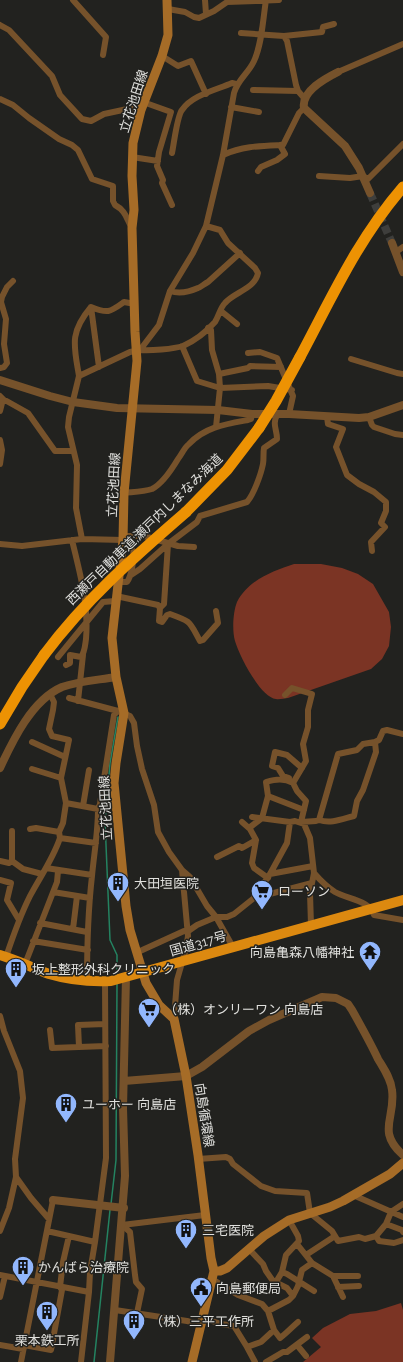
<svg xmlns="http://www.w3.org/2000/svg" width="403" height="1362" viewBox="0 0 403 1362" font-family="Raleway,'Noto Sans JP',sans-serif">
  <style>
    .forest { fill: #7b3424 }
    .lines { fill: none; stroke-linecap: round; stroke-linejoin: round }
    .stream { stroke: #248361; stroke-width: 1.5 }
    .tertiary-tunnel { stroke: #3e3e3c; stroke-width: 8; stroke-dasharray: 8 4; stroke-linecap: butt }
    .minor { stroke: #76522b; stroke-width: 6 }
    .tertiary { stroke: #76522b; stroke-width: 8 }
    .secondary { stroke: #a66c27; stroke-width: 9 }
    .trunk { stroke: #dc8910; stroke-width: 10 }
    .motorway { stroke: #ed9203; stroke-width: 11 }
    .motorway-bridge { stroke: #ed9203; stroke-width: 11 }
    .labels { text-anchor: middle; stroke-width: 3; stroke-linejoin: round; paint-order: stroke }
    .street-label { font-size: 13px; fill: #e0e0dd; stroke: #22221f }
    .poi-label { font-size: 13px; fill: #e0e0dd; stroke: #22221f; text-anchor: start }
  </style>
  <rect width="100%" height="100%" fill="#22221f"/>
  <!-- forest -->
  <path class="forest" d="M294,564H321L342,568L358,574L373,584L389,612L391,627L389,646L382,659L371,669L288,698C285,698 279,700 276,699C260,697 239,655 235,641C232,631 233,612 237,602C248,580 273,571 294,564Z
    M401,1303L403,1310V1362H303L321,1347L312,1338L323,1328L350,1314L376,1311Z"/>
  <g class="lines">
    <!-- stream -->
    <path class="stream" d="M117,974V955L110,940L105,821L110,763L118,717
      M111,1204L116,1160L117,984
      M94,1362L110,1210"/>
    <!-- tertiary-tunnel -->
    <path class="tertiary-tunnel" d="M370,193L392,243"/>
    <!-- minor -->
    <path class="minor" d="M73,0L106,37L103,55
      M205,0L206,14
      M168,9L185,12L194,17L199,18L214,11L227,2L279,0
      M0,25L9,30L52,76L60,95L82,119L91,121L104,114L132,108L141,110
      M241,33L284,36L287,41L296,85L298,91L305,99
      M284,36L322,32L323,27L334,24
      M162,56L178,66L191,61L206,94
      M338,72L403,44
      M253,90L298,91
      M0,99L13,105L29,118L59,139L72,145L78,150L92,179L113,186V201L115,205C126,211 126,218 132,228
      M143,102L171,112L159,152L157,166L163,180L162,183L172,205
      M231,107L259,112
      M172,153C174,144 177,116 182,110C192,95 216,90 232,83L236,84
      M223,155C243,146 261,146 283,145L299,113L304,108
      M132,157L158,161
      M258,171L261,167L277,160L285,154L280,145
      M319,176L350,178L363,176L368,179L403,144
      M396,252L403,247
      M170,291C179,294 189,292 198,288C201,287 204,284 208,282L240,253
      M91,307L99,367
      M221,311L237,324
      M208,328L211,330L212,350L219,374L220,388L216,427
      M182,346L197,381L220,388L268,386L292,390
      M140,350C149,351 174,349 183,346C194,341 207,331 215,322C219,316 220,308 225,303C234,292 255,289 258,273L255,268L228,243L220,230L206,226
      M248,353L260,352L277,358L293,396L289,414
      M351,359L397,373L403,374
      M0,368L4,367L7,363L4,344L6,319L1,302L2,297L7,287L13,281
      M219,374L248,368L250,366L281,367
      M79,376C74,346 69,333 91,307C108,314 110,312 124,302L135,304
      M0,396L3,399L28,413L55,451H73
      M0,411L3,399
      M327,417L328,424L343,429L336,447L347,475L359,484L374,492L386,502V511L381,523L385,527L371,542L372,551
      M369,417L372,425L374,427L395,434L403,435
      M0,440L2,450L0,464
      M124,493C133,492 143,492 152,489C162,484 172,469 178,459C182,454 184,448 189,444C205,427 226,424 248,420L251,419L252,414
      M123,536H144L178,546L194,547
      M82,539L76,508L77,465L68,427L69,417L79,376L130,352L140,350L159,325L170,291L193,253L206,226L223,155L234,93C238,79 248,74 254,61C262,44 263,19 266,0
      M0,544L22,546L82,539L123,540
      M131,575L140,569L168,544
      M118,582H127C131,577 135,557 133,551C130,544 127,547 128,536
      M116,596L158,605L160,608L159,621L162,622L167,615L170,614C192,622 189,621 200,641L203,640L218,623L216,611
      M160,608L164,604L168,544L197,522L200,516L247,502C254,494 261,474 263,464C264,459 263,453 264,448L277,439C277,429 272,425 277,415
      M58,657L103,602L115,601
      M66,665L70,663V655L81,657C85,652 85,645 86,639C89,604 80,574 72,540
      M50,694L54,702L53,710L49,729L52,736L69,740L61,778L66,803L63,823L59,832
      M285,695L292,688L312,694L308,710V727L303,744L306,761L293,783L297,791L306,801L301,822L316,821L319,820L338,754L357,750L363,744L375,742L379,740L383,731L387,730L403,734
      M69,698L118,711L130,716L134,723L137,746L142,769L154,805L158,832L169,852L182,870L190,877L207,906L216,917L233,947
      M78,701L83,655
      M32,742L65,757
      M32,769L61,778
      M289,778L283,776L278,768L272,766L275,752L287,755L302,768
      M293,783C284,778 276,779 266,782L268,796L304,810
      M66,803L98,809L100,804L114,715L118,711
      M83,806L89,770
      M252,817L290,822
      M319,820C331,824 342,819 354,816L357,801L363,790L376,752L375,742
      M242,822L250,829L256,840L252,863L254,868L268,878
      M249,828L262,818L268,796
      M30,829L36,828L59,832L60,838L96,843
      M12,831V861L23,869L42,874
      M217,857L239,846L242,848L256,840
      M0,861L9,863L12,861
      M46,868L92,875
      M314,873C320,880 327,887 335,892C347,899 370,900 374,915L403,920
      M270,874L313,866
      M0,880L11,883L7,900L19,920
      M53,892L90,898
      M254,898L312,883
      M40,923L87,932
      M73,929L77,896
      M33,941L88,950
      M138,952L184,931L187,932L197,925L216,917H227L234,914L254,898L270,874L287,843L290,822L295,821L304,824L310,838L314,873L310,893L311,925
      M6,957C13,936 20,916 30,896C40,877 53,859 60,838
      M25,964L57,882L58,871
      M87,981C87,946 88,911 92,876C94,854 98,832 98,809
      M0,1016L4,1031L20,1071L23,1098L15,1159L16,1177L9,1208L0,1231
      M174,1019L177,980L186,949L188,936L182,870
      M50,1030L52,1048L106,1046
      M79,1047L78,1025L105,1024
      M198,1159L226,1157L230,1159L233,1164L261,1186L275,1191L307,1193L310,1213L332,1231L338,1241L359,1237L365,1239L376,1236L386,1224L391,1212L403,1204
      M16,1177L31,1198L49,1219
      M353,1195L403,1217
      M386,1224L402,1230L403,1232
      M122,1225L130,1232L135,1275L136,1282L142,1289L137,1313
      M122,1225L205,1215
      M47,1231L95,1242
      M376,1236L379,1241L394,1243L403,1240
      M297,1244L312,1263L333,1276L343,1297
      M306,1255L335,1236
      M282,1272L287,1274L314,1291
      M0,1275L89,1292
      M333,1276H358
      M212,1279L238,1295L262,1304L268,1311L289,1300L293,1296L287,1288L273,1281L266,1271L263,1264L249,1249
      M276,1282L282,1272L286,1255L299,1241L298,1236L289,1220
      M338,1287L359,1286
      M293,1296L298,1286L302,1270L312,1263
      M0,1297L5,1276
      M115,1310L187,1321L201,1324
      M268,1311L274,1330L280,1338C287,1333 291,1328 298,1322
      M203,1318L221,1324L234,1326L247,1347L261,1342L274,1330
      M0,1345L23,1349
      M24,1345L51,1350L62,1290L60,1287L63,1262L69,1236
      M297,1345L306,1356
      M247,1347L255,1362
      M21,1362L53,1200
      M81,1362L89,1292L90,1272L95,1242L106,1158L105,981
      M266,1362L283,1352H287L307,1337"/>
    <!-- tertiary -->
    <path class="tertiary" d="M338,72C326,78 301,91 304,108L345,146L359,168L370,193
      M392,243L403,272
      M0,380L50,396L73,402L117,408L218,410L252,414H289L359,418L369,417L403,405
      M0,768C13,740 32,700 62,687C79,681 99,680 116,677
      M124,1081L186,1076L202,1067L249,1031L269,1020L322,997L336,998L348,1004L352,1010C361,1026 370,1042 378,1059C384,1069 391,1079 392,1090C396,1118 376,1131 403,1155
      M53,1200L124,1208
      M110,1362L125,1176L123,1108L126,977"/>
    <!-- secondary -->
    <path class="secondary" d="M167,0L168,35L162,56L141,110L133,143L132,176L134,210L132,228L135,332L137,361L124,493L123,540L112,638L116,677L124,713L116,763L114,783L126,906L130,930L146,983L159,1005L174,1019L186,1076L198,1155L211,1258L214,1271L192,1362
      M214,1271H220L227,1268L264,1236L289,1220L330,1207L343,1201L390,1174L403,1163"/>
    <!-- trunk -->
    <path class="trunk" d="M0,955C17,960 33,968 49,974C69,980 90,982 111,981L403,900"/>
    <!-- motorway -->
    <path class="motorway" d="M300,357C332,297 358,239 403,187
      M186,512L227,470L259,428
      M0,724L22,687L44,655"/>
    <!-- motorway-bridge -->
    <path class="motorway-bridge" d="M259,428L276,401L300,357
      M44,655C85,600 134,557 186,512"/>
  </g>
  <!-- icons -->
  <defs>
    <g id="building-pin" transform="scale(1.15)"><path d="M0 17L-7.5 6A9.5 9.5 0 1 1 7.5 6Z" fill="#92b7fd" stroke="#22221f"/><path d="M-4-6H4V6H1V3H-1V6H-4ZM-2.5-4.3h1.7v1.8h-1.7ZM.8-4.3h1.7v1.8H.8ZM-2.5-1h1.7V.8h-1.7ZM.8-1h1.7V.8H.8Z" fill="#111"/></g>
    <g id="supermarket-pin" transform="scale(1.15)"><path d="M0 17L-7.5 6A9.5 9.5 0 1 1 7.5 6Z" fill="#92b7fd" stroke="#22221f"/><path d="M-6-5.5h2.5l.6 2H6L4.5 2H-2.5L-4.4-4H-6ZM-1.5 3.2a1.3 1.3 0 1 0 .1 0ZM3 3.2a1.3 1.3 0 1 0 .1 0Z" fill="#111"/></g>
    <g id="temple-pin" transform="scale(1.15)"><path d="M0 17L-7.5 6A9.5 9.5 0 1 1 7.5 6Z" fill="#92b7fd" stroke="#22221f"/><path d="M0-6L5-2H3V0L6.5 2.5H4V6H1.5V3h-3V6H-4V2.5H-6.5L-3 0V-2H-5Z" fill="#111"/></g>
    <g id="civic-pin" transform="scale(1.15)"><path d="M0 17L-7.5 6A9.5 9.5 0 1 1 7.5 6Z" fill="#92b7fd" stroke="#22221f"/><path d="M-.6-6.5H3V-4.5H.6V-3L4-1V1h2V6H-6V1h2V-1L-.6-3ZM-1.2 2.5V6h2.4V2.5Z" fill="#111"/></g>
  </defs>
  <g fill-rule="evenodd">
    <use href="#building-pin" x="118" y="883"/>
    <use href="#supermarket-pin" x="262" y="891"/>
    <use href="#temple-pin" x="370" y="952"/>
    <use href="#building-pin" x="16" y="969"/>
    <use href="#supermarket-pin" x="149" y="1009"/>
    <use href="#building-pin" x="66" y="1104"/>
    <use href="#building-pin" x="186" y="1230"/>
    <use href="#building-pin" x="23" y="1267"/>
    <use href="#civic-pin" x="201" y="1288"/>
    <use href="#building-pin" x="47" y="1312"/>
    <use href="#building-pin" x="134" y="1321"/>
  </g>
  <g class="labels">
    <!-- street labels -->
    <g class="street-label">
      <text transform="translate(133 101) rotate(-72)" y="5">立花池田線</text>
      <text transform="translate(113 485) rotate(-87)" y="5">立花池田線</text>
      <text transform="translate(144 529) rotate(-44)" y="5">西瀬戸自動車道;瀬戸内しまなみ海道</text>
      <text transform="translate(105 808) rotate(-93)" y="5">立花池田線</text>
      <text transform="translate(198 943) rotate(-16)" y="5">国道317号</text>
      <text transform="translate(205 1115) rotate(81)" y="5">向島循環線</text>
    </g>
    <!-- poi labels -->
    <g class="poi-label">
      <text x="134" y="888">大田垣医院</text>
      <text x="278" y="896">ローソン</text>
      <text x="354" y="957" text-anchor="end">向島亀森八幡神社</text>
      <text x="32" y="974">坂上整形外科クリニック</text>
      <text x="164" y="1014">（株）オンリーワン 向島店</text>
      <text x="82" y="1109">ユーホー 向島店</text>
      <text x="202" y="1235">三宅医院</text>
      <text x="38" y="1272">かんばら治療院</text>
      <text x="216" y="1293">向島郵便局</text>
      <text x="150" y="1326">（株）三平工作所</text>
      <text x="47" y="1345" text-anchor="middle">栗本鉄工所</text>
    </g>
  </g>
</svg>
